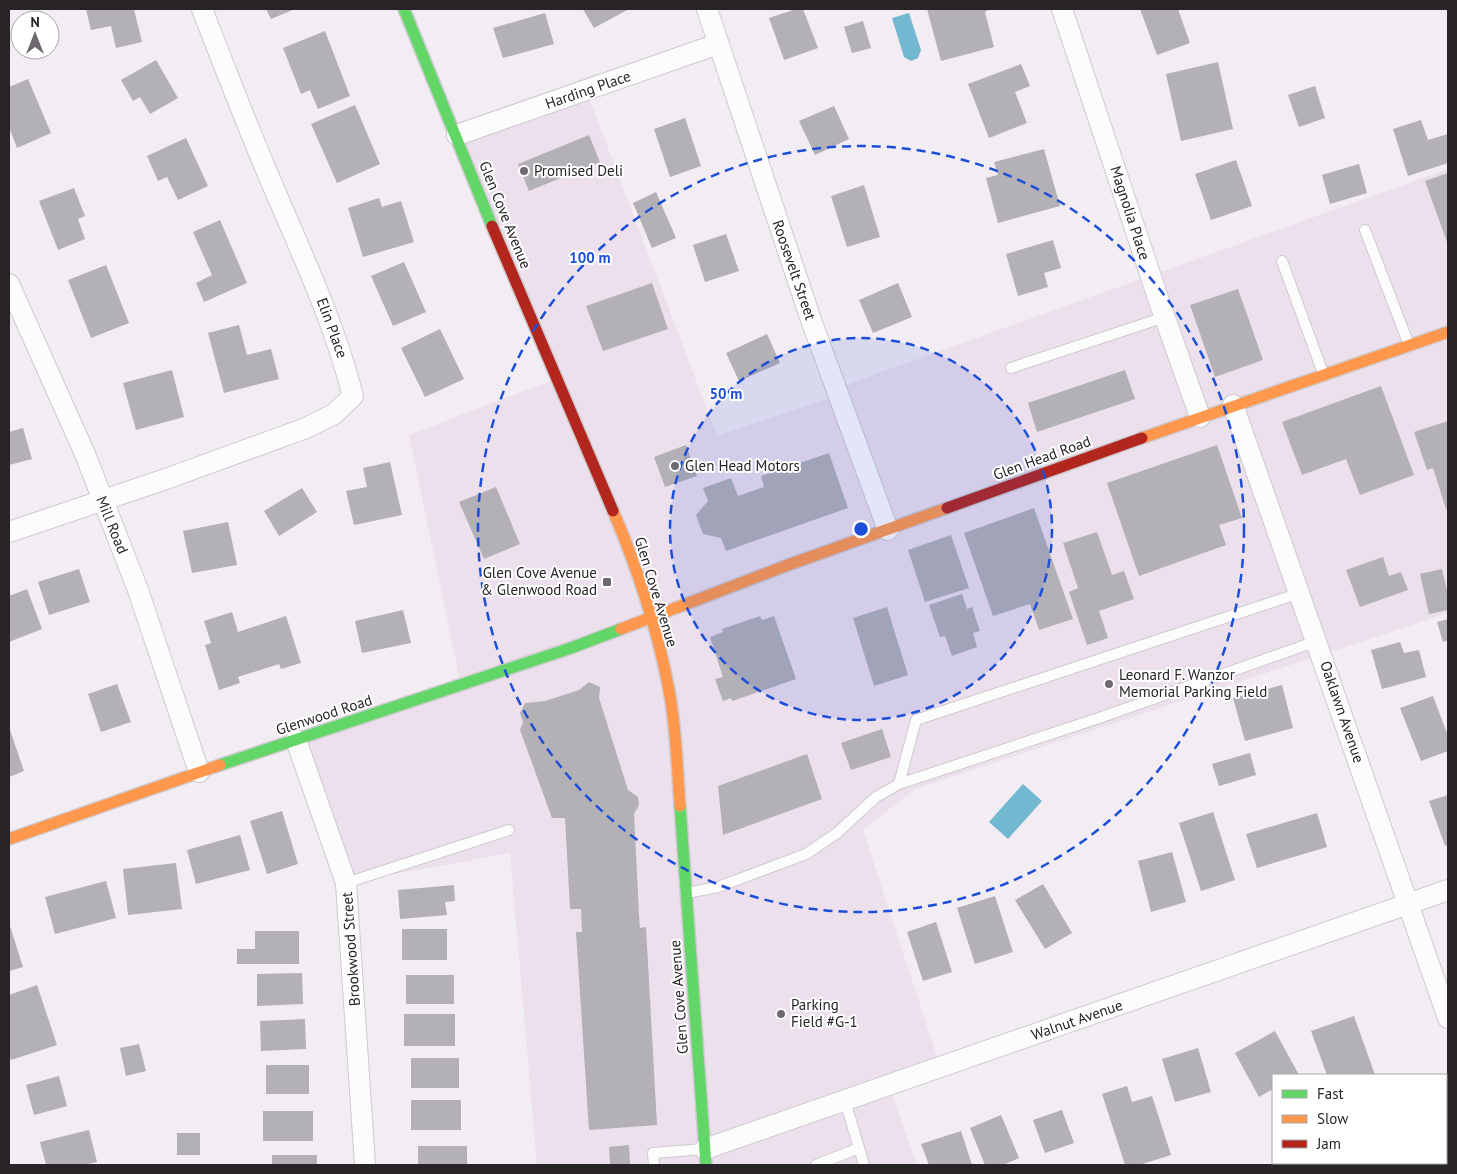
<svg xmlns="http://www.w3.org/2000/svg" width="1457" height="1174" viewBox="0 0 1457 1174" font-family="'PT Sans',sans-serif">
  <style>
    .built { fill: #ece0ed }
    .water { fill: #73b8d1 }
    .building { fill: #b3b0b6 }
    .lines { fill: none; stroke-linecap: round; stroke-linejoin: round }
    .lane-casing { stroke: #cecacf; stroke-width: 12 }
    .street-casing { stroke: #cecacf; stroke-width: 22 }
    .fast-casing { stroke: #cecacf; stroke-width: 14 }
    .slow-casing { stroke: #cecacf; stroke-width: 14 }
    .jam-casing { stroke: #cecacf; stroke-width: 14 }
    .lane { stroke: #fdfcfd; stroke-width: 10 }
    .street { stroke: #fdfcfd; stroke-width: 20 }
    .fast { stroke: #63d668; stroke-width: 11 }
    .slow { stroke: #ff974d; stroke-width: 11 }
    .jam { stroke: #b3261e; stroke-width: 11 }
    .ring { fill: none; stroke: #1d4ed8; stroke-width: 2.5; stroke-dasharray: 9 6 }
    .poi-dot { fill: #6e696e; stroke: #fff; stroke-width: 2 }
    .labels { text-anchor: middle; stroke-width: 4; stroke-linejoin: round; paint-order: stroke }
    .street-label { font-size: 15px; fill: #272327; stroke: #fff }
    .poi-label { font-size: 15px; fill: #272327; stroke: #fff; text-anchor: start }
    .centre { fill: #1d4ed8; stroke: #fff; stroke-width: 2.5 }
    .ring-label { font-size: 15px; text-anchor: middle; font-weight: bold; fill: #1d4ed8; stroke: #fff; stroke-width: 4; stroke-linejoin: round; paint-order: stroke }
  </style>
  <rect width="100%" height="100%" fill="#f2ecf3"/>
  <!-- built -->
  <path class="built" d="M585,87L717,436L838,395L837,388L1448,169V613L915,789L863,830L940,1066L888,1084L917,1165H537L510,853L346,883L297,740L461,685L409,435L558,378L454,134Z"/>
  <!-- water -->
  <path class="water" d="M909,13L921,50L918,58L911,61L904,57L892,18Z
    M1023,784L1042,801L1008,839L989,822Z"/>
  <!-- building -->
  <path class="building" d="M86,9H134L142,42L116,48L111,26L91,30Z
    M266,9H295L271,19Z
    M583,9H629L594,28Z
    M796,9H803L818,48L784,60L769,18Z
    M927,9H990L985,12L994,47L941,61Z
    M1140,9H1178L1190,43L1157,55Z
    M545,13L554,44L503,58L493,28Z
    M863,21L871,48L852,53L844,27Z
    M325,31L350,96L318,109L310,90L301,94L283,48Z
    M156,60L178,98L150,114L140,97L133,101L121,80Z
    M1218,62L1233,129L1181,141L1166,74Z
    M1021,64L1030,86L1015,92L1027,123L989,138L968,84Z
    M28,79L51,133L17,148L9,127V87Z
    M1315,86L1325,118L1299,127L1288,95Z
    M355,105L380,164L337,183L311,124Z
    M834,106L849,139L815,155L799,121Z
    M685,118L701,166L670,177L654,129Z
    M1421,120L1428,140L1448,134V163L1408,176L1393,129Z
    M589,135L600,162L529,191L518,164Z
    M186,138L208,186L178,200L167,177L158,181L147,156Z
    M1044,149L1060,206L998,223L986,178L998,175L994,162Z
    M1236,160L1252,206L1211,220L1195,174Z
    M1359,164L1367,193L1330,204L1322,175Z
    M1448,173V245L1425,181Z
    M864,185L880,237L847,247L831,196Z
    M74,188L85,216L78,219L85,239L58,250L39,201Z
    M656,192L676,238L652,248L633,203Z
    M379,198L382,207L401,201L414,242L363,257L348,208Z
    M220,220L247,283L204,302L196,283L212,275L193,232Z
    M726,234L739,271L705,282L693,245Z
    M1053,240L1061,268L1044,273L1048,287L1018,296L1006,254Z
    M404,262L426,312L393,326L371,276Z
    M106,265L129,323L91,338L68,280Z
    M652,283L668,329L603,351L586,306Z
    M898,283L912,317L873,333L859,300Z
    M1238,289L1263,360L1215,377L1190,305Z
    M239,325L247,355L271,349L279,379L224,393L208,333Z
    M440,329L464,379L425,397L401,348Z
    M767,334L780,363L739,381L726,353Z
    M172,370L184,417L136,430L123,383Z
    M1125,370L1135,399L1037,432L1028,403Z
    M1381,386L1414,475L1360,495L1346,459L1302,475L1282,422Z
    M1448,421V509H1446L1433,468L1427,470L1414,432Z
    M23,428L32,459L9,465V432Z
    M686,445L697,476L665,487L654,457Z
    M1217,445L1242,518L1219,525L1226,545L1139,576L1107,483Z
    M829,453L848,508L726,551L721,538L703,534L696,515L708,501L703,488L731,478L738,496L764,487L761,476Z
    M390,462L402,515L354,525L346,491L367,487L363,468Z
    M496,487L520,544L484,559L459,502Z
    M302,488L317,512L279,536L264,511Z
    M1034,508L1073,619L1039,630L1030,604L993,616L964,533Z
    M228,522L237,565L192,573L183,531Z
    M1097,532L1112,575L1124,571L1134,599L1099,611L1108,638L1087,645L1069,592L1078,588L1063,543Z
    M951,535L969,588L925,602L908,550Z
    M1383,557L1389,576L1401,572L1408,590L1360,607L1346,570Z
    M79,569L90,602L49,615L38,582Z
    M1442,569L1448,595V610L1429,614L1420,574Z
    M27,589L42,629L9,642V596Z
    M962,594L967,609L972,607L980,631L973,633L977,647L952,656L945,636L940,637L929,605Z
    M887,607L908,675L874,686L853,618Z
    M403,610L411,643L362,653L355,621Z
    M232,612L238,632L286,616L301,663L281,669L279,664L238,677L240,683L219,690L205,645L211,643L204,621Z
    M760,616L762,620L774,616L796,679L732,701L731,698L723,701L715,679L723,677L710,637L723,632L722,629Z
    M1448,619V640L1443,642L1437,622Z
    M1400,642L1404,653L1419,650L1426,677L1382,689L1371,650Z
    M589,682L600,687L599,698L628,790L638,797L639,805L634,814L639,914L640,928L646,927L657,1125L589,1130L576,932H582L581,909H570L565,818H552L520,730L523,722L520,713L525,703L545,701L579,690Z
    M117,684L131,722L101,732L88,694Z
    M1282,685L1293,728L1245,741L1233,698Z
    M1433,696L1448,736V751L1421,761L1400,708Z
    M9,727L24,771L9,777Z
    M882,729L891,757L851,770L841,743Z
    M1250,753L1256,775L1219,786L1212,764Z
    M807,754L822,799L723,835L718,786Z
    M1448,795V845L1445,846L1429,801Z
    M282,811L298,864L267,874L250,821Z
    M1213,812L1235,880L1201,891L1179,823Z
    M1317,813L1327,847L1257,868L1246,834Z
    M240,835L250,870L196,884L187,850Z
    M1172,852L1186,902L1151,912L1138,861Z
    M176,863L182,909L128,915L123,869Z
    M106,881L116,918L55,934L45,897Z
    M1043,884L1072,933L1045,949L1015,900Z
    M454,885L455,901L445,902L447,915L400,919L398,890Z
    M995,896L1013,952L975,964L957,908Z
    M936,922L952,972L923,981L907,932Z
    M9,923L23,967L9,971Z
    M402,929H447V960H402Z
    M255,931H299V964H237V949H255Z
    M302,973L303,1004L257,1006V974Z
    M406,975H454V1004H406Z
    M37,985L57,1045L11,1060L9,1053V995Z
    M404,1014H455V1046H404Z
    M1354,1016L1375,1075H1327L1311,1031Z
    M305,1019L306,1049L261,1051L260,1021Z
    M1275,1031L1299,1075H1273V1089L1259,1097L1235,1053Z
    M139,1044L146,1071L126,1076L120,1048Z
    M1198,1048L1211,1092L1175,1102L1162,1059Z
    M411,1058H459V1088H411Z
    M266,1065H309V1094H266Z
    M59,1076L67,1106L34,1115L26,1085Z
    M1127,1086L1132,1102L1152,1096L1171,1155L1139,1165H1125L1102,1094Z
    M411,1100H461V1130H411Z
    M1062,1110L1074,1143L1045,1153L1033,1120Z
    M263,1111H313V1141H263Z
    M1001,1115L1019,1158L1003,1165H985L970,1128Z
    M89,1130L97,1162L84,1165H46L40,1142Z
    M961,1131L972,1165H929L921,1144Z
    M177,1133H200V1155H177Z
    M629,1145L630,1165H610L609,1147Z
    M418,1146H467V1165H418Z
    M272,1155H317V1165H272Z
    M1374,1163H1416L1417,1165H1375Z"/>
  <g class="lines">
    <!-- lane casing -->
    <g class="lane-casing">
      <path id="lane" d="M1365,230L1409,345
        M1282,261L1323,373
        M1011,368L1165,317
        M899,784L916,720L1300,593
        M346,883L509,830
        M687,893L718,887L806,854L837,833L876,797L899,784L1099,718L1317,641
        M845,1101L864,1165
        M654,1165L653,1153L704,1149
        M816,1165L859,1148"/>
    </g>
    <!-- street casing -->
    <g class="street-casing">
      <path id="street" d="M707,9L811,320L888,530
        M1062,9L1159,301L1200,417
        M457,135L718,44
        M9,284L85,454L138,590L199,772
        M1233,405L1448,1018
        M9,532L166,479L306,428L334,414L353,396C333,318 298,246 267,172C244,118 223,63 202,9
        M296,740L346,883L365,1165
        M705,1149L1448,890"/>
    </g>
    <!-- fast casing -->
    <g class="fast-casing">
      <path id="fast" d="M404,9L492,226
        M220,765L571,648L621,629
        M680,806L706,1165"/>
    </g>
    <!-- slow casing -->
    <g class="slow-casing">
      <path id="slow" d="M1142,438L1448,332
        M613,511C636,564 657,628 668,685C676,725 677,766 680,806
        M621,629L788,565L947,508
        M9,839L220,765"/>
    </g>
    <!-- jam casing -->
    <g class="jam-casing">
      <path id="jam" d="M492,226L613,511
        M947,508L1142,438"/>
    </g>
    <!-- lane -->
    <use href="#lane" class="lane"/>
    <!-- street -->
    <use href="#street" class="street"/>
    <!-- fast -->
    <use href="#fast" class="fast"/>
    <!-- slow -->
    <use href="#slow" class="slow"/>
    <!-- jam -->
    <use href="#jam" class="jam"/>
  </g>
  <!-- distance rings -->
  <circle cx="861" cy="529" r="191" fill="#1d4ed8" fill-opacity=".12"/>
  <g class="ring">
    <circle cx="861" cy="529" r="191"/>
    <circle cx="861" cy="529" r="383"/>
  </g>
  <!-- markers -->
  <g class="poi-dot">
    <circle cx="524" cy="171" r="5"/>
    <circle cx="675" cy="466" r="5"/>
    <rect x="602" y="577" width="10" height="10" rx="2.5"/>
    <circle cx="1109" cy="684" r="5"/>
    <circle cx="781" cy="1014" r="5"/>
  </g>
  <g class="labels">
    <!-- street labels -->
    <g class="street-label">
      <text transform="translate(588 90) rotate(-19)" y="5">Harding Place</text>
      <text transform="translate(1130 213) rotate(72)" y="5">Magnolia Place</text>
      <text transform="translate(505 215) rotate(68)" y="5">Glen Cove Avenue</text>
      <text transform="translate(794 270) rotate(71)" y="5">Roosevelt Street</text>
      <text transform="translate(332 328) rotate(70)" y="5">Elin Place</text>
      <text transform="translate(1042 458) rotate(-20)" y="5">Glen Head Road</text>
      <text transform="translate(112 525) rotate(68)" y="5">Mill Road</text>
      <text transform="translate(656 592) rotate(73)" y="5">Glen Cove Avenue</text>
      <text transform="translate(1342 712) rotate(71)" y="5">Oaklawn Avenue</text>
      <text transform="translate(324 715) rotate(-18)" y="5">Glenwood Road</text>
      <text transform="translate(351 949) rotate(-94)" y="5">Brookwood Street</text>
      <text transform="translate(679 997) rotate(-94)" y="5">Glen Cove Avenue</text>
      <text transform="translate(1077 1020) rotate(-19)" y="5">Walnut Avenue</text>
    </g>
    <!-- poi labels -->
    <g class="poi-label">
      <text x="534" y="176">Promised Deli</text>
      <text x="685" y="471">Glen Head Motors</text>
      <text x="597" y="578" text-anchor="end">Glen Cove Avenue<tspan x="597" dy="17">&amp; Glenwood Road</tspan></text>
      <text x="1119" y="680">Leonard F. Wanzor<tspan x="1119" dy="17">Memorial Parking Field</tspan></text>
      <text x="791" y="1010">Parking<tspan x="791" dy="17">Field #G-1</tspan></text>
    </g>
  </g>
  <circle cx="861" cy="529" r="8" class="centre"/>
  <g class="ring-label">
    <text x="590" y="263">100 m</text>
    <text x="726" y="399">50 m</text>
  </g>
  <!-- border -->
  <rect width="1457" height="1174" fill="none" stroke="#272327" stroke-width="20"/>
  <!-- legend -->
  <rect x="1272" y="1074" width="175" height="90" fill="#ffffff" stroke="#a9a7a9"/>
  <rect x="1282" y="1090" width="25" height="8" fill="#63d668" stroke="#a9a7a9"/>
  <text x="1317" y="1099" font-size="15" fill="#272327">Fast</text>
  <rect x="1282" y="1115" width="25" height="8" fill="#ff974d" stroke="#a9a7a9"/>
  <text x="1317" y="1124" font-size="15" fill="#272327">Slow</text>
  <rect x="1282" y="1140" width="25" height="8" fill="#b3261e" stroke="#a9a7a9"/>
  <text x="1317" y="1149" font-size="15" fill="#272327">Jam</text>
  <!-- north arrow -->
  <g transform="translate(35 35)"><circle r="24" fill="#ffffff" stroke="#a9a7a9"/>
  <path d="M0-4L9 19L0 12L-9 19Z" fill="#6e696e"/>
  <text y="-8" font-size="14" font-weight="bold" text-anchor="middle" fill="#272327">N</text>
  </g>
</svg>
